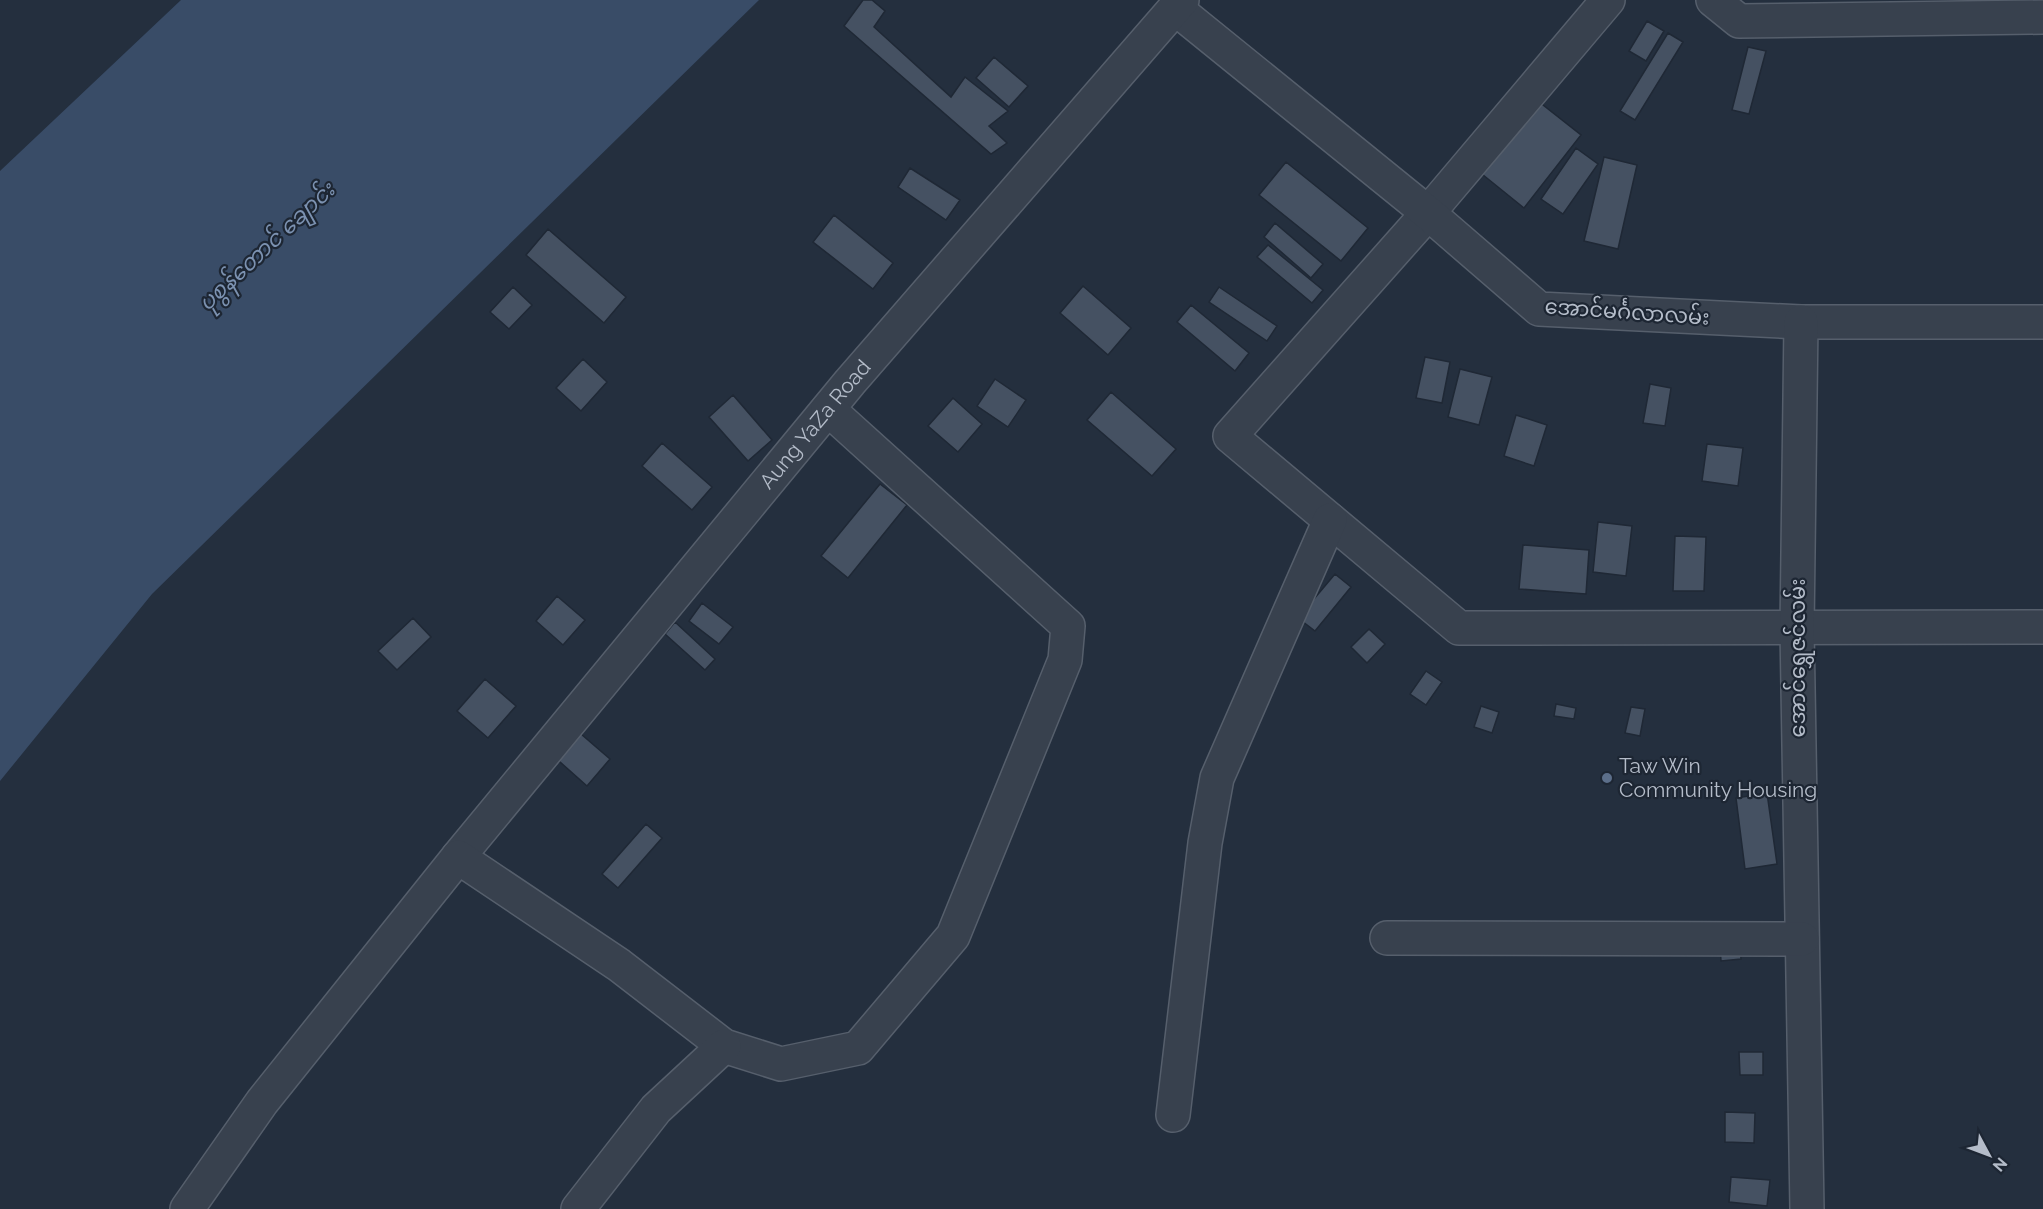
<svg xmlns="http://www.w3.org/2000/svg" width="2043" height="1209" viewBox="0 0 2043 1209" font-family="Raleway,'Noto Sans Myanmar',sans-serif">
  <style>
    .water { fill: #394c67 }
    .building { fill: #455162; stroke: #1f2835; stroke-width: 1.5 }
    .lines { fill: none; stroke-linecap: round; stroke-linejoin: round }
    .minor-casing { stroke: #565f6c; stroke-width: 36 }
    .minor { stroke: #38414e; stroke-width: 33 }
    .service-dot { fill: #5c6f8a; stroke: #1d2633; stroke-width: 2 }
    .labels { text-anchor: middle; stroke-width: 4.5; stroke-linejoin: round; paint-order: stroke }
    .street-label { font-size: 21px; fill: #b4bcc9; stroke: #1d2633 }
    .poi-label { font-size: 21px; fill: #b4bcc9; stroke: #1d2633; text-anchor: start }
    .water-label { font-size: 22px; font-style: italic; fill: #7c92b1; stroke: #1d2633 }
  </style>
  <rect width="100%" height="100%" fill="#242f3e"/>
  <!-- water -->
  <path class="water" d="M181,0H759L152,594L0,781V171Z"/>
  <!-- building -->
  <path class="building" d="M863,0H872L885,11L874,27L951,97L965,77L1008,111L989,126L1007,143L991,154L844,26Z
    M1647,21L1664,31L1646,61L1629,51Z
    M1668,33L1683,42L1635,120L1620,111Z
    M1748,47L1766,51L1749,114L1732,110Z
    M994,57L1028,86L1009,107L976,78Z
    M1529,94L1581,135L1524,208L1472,166Z
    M1576,148L1598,164L1563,214L1541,199Z
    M1604,157L1637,165L1618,249L1584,241Z
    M1286,162L1368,228L1341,261L1259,195Z
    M910,168L960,200L946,220L898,187Z
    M834,215L893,263L873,289L813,242Z
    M1275,223L1323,264L1311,278L1264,237Z
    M548,229L626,297L604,323L526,255Z
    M1268,245L1323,290L1312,303L1257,257Z
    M1083,286L1131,328L1108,355L1060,313Z
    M513,287L532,305L509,329L490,312Z
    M1219,287L1277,326L1267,341L1209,302Z
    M1191,305L1249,353L1235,371L1177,322Z
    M1425,357L1450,362L1442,403L1416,398Z
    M583,359L607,382L581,411L556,388Z
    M1460,369L1492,377L1479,425L1448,417Z
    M995,379L1026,400L1008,427L977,406Z
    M1650,384L1671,388L1665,426L1643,423Z
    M1111,392L1176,449L1152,476L1087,420Z
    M733,395L772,440L748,461L709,417Z
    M953,398L982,424L958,452L928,426Z
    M1516,415L1547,425L1534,466L1504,456Z
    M662,443L712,487L692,510L642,466Z
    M1707,444L1743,448L1738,486L1702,481Z
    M880,484L907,505L848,578L821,556Z
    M1598,522L1632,526L1626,576L1593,572Z
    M1675,536L1706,537L1704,591H1673Z
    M1523,545L1589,550L1586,594L1519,589Z
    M1335,574L1351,587L1315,631L1298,618Z
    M557,596L585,620L563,645L536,621Z
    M702,603L733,627L719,644L689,621Z
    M413,618L431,637L397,670L378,651Z
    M675,622L715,659L705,670L665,634Z
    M1369,629L1385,644L1367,663L1351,647Z
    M1426,671L1442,682L1426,705L1410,694Z
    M485,679L516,706L488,738L457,711Z
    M1556,704L1576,708L1574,719L1554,716Z
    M1481,706L1499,712L1492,733L1474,727Z
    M1631,707L1645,709L1640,736L1625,733Z
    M574,728L610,759L587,786L551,754Z
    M1767,793L1777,864L1745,869L1736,798Z
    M646,824L662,838L618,888L602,874Z
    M1740,945L1741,959L1721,961L1720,946Z
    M1739,1052H1763V1075H1740Z
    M1725,1112L1755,1113L1754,1143L1725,1142Z
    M1731,1177L1770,1180L1767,1206L1729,1202Z"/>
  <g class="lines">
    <!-- minor casing -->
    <g class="minor-casing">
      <g id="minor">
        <path d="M1608,0L1428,213L1230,436L1459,628L2043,627"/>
        <path d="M1713,0L1739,21L2043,17"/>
        <path d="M1175,8L1428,213L1539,309L1801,322H2043"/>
        <path d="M1801,322L1797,629L1807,1209"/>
        <path id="s1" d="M458,857L850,382L1182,0"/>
        <path d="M1387,938L1802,939"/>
        <path d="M1173,1115L1205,843L1217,778L1330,520"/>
        <path d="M187,1209L262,1102L458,857L619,965L724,1046L781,1064L858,1048L953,936L1065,660L1068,626L828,409"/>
        <path d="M578,1209L656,1109L724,1046"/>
      </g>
    </g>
    <!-- minor -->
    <use href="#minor" class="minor"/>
  </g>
  <!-- markers -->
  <circle class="service-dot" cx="1607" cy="778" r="6"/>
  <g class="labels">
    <!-- street labels -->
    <g class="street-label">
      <text transform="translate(1627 312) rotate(4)" y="7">အောင်မင်္ဂလာလမ်း</text>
      <text dy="7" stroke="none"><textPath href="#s1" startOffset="561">Aung YaZa Road</textPath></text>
      <text transform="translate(1798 658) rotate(-90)" y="7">အောင်ရွှေဇင်လမ်း</text>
    </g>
    <!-- poi labels -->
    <g class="poi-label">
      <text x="1619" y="773">Taw Win<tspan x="1619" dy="24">Community Housing</tspan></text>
    </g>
    <!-- water labels -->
    <g class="water-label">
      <text transform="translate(266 246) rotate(-43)" y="8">ပုစွန်တောင် ချောင်း</text>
    </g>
  </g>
  <!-- north arrow -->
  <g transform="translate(1989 1155) rotate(131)" stroke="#1d2633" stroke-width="4.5" paint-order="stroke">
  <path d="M0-4.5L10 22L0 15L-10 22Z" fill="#b4bcc9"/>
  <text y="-9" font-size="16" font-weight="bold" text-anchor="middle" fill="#b4bcc9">N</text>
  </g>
</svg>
